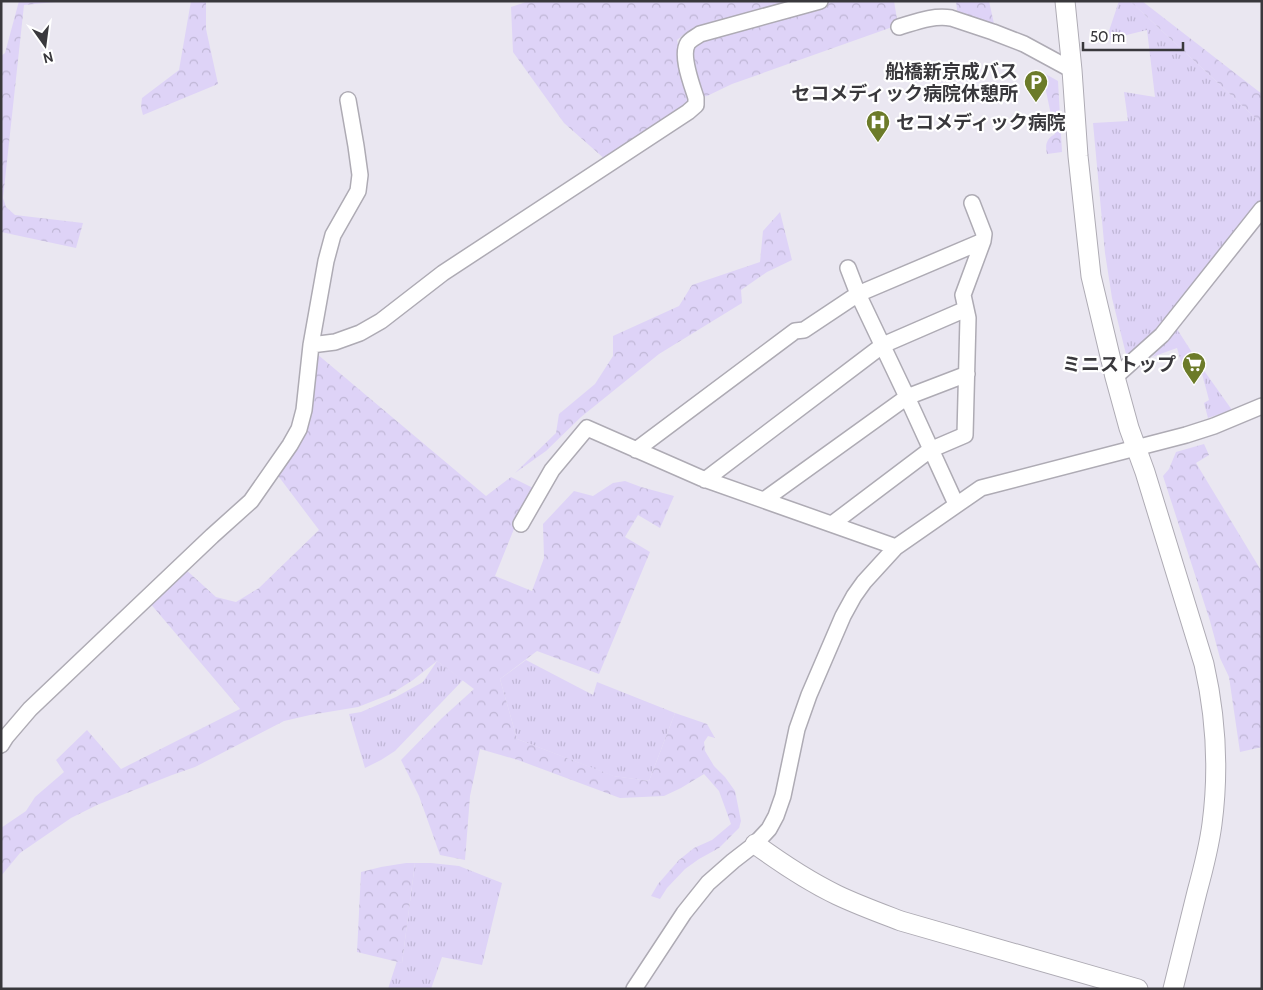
<svg xmlns="http://www.w3.org/2000/svg" width="1263" height="990" viewBox="0 0 1263 990" font-family="Cabin,'Noto Sans JP',sans-serif">
  <style>
    .grass { fill: url(#grass-tufts) }
    .forest { fill: url(#forest-crowns) }
    .lines { fill: none; stroke-linecap: round; stroke-linejoin: round }
    .minor-casing { stroke: #aeabb4; stroke-width: 18 }
    .tertiary-casing { stroke: #aeabb4; stroke-width: 21 }
    .minor { stroke: #fff; stroke-width: 15 }
    .tertiary { stroke: #fff; stroke-width: 19 }
    .labels { text-anchor: middle; stroke-width: 4.5; stroke-linejoin: round; paint-order: stroke }
    .poi-label { font-size: 19px; font-weight: bold; fill: #39383c; stroke: #fff; text-anchor: end }
  </style>
  <defs>
    <pattern id="grass-tufts" width="24" height="20" patternUnits="userSpaceOnUse" patternTransform="scale(1.25)"><rect width="24" height="20" fill="#ded3f7"/><path d="M3 7l-1-3M5 7V3M7 7l1-3M15 17l-1-3M17 17v-4M19 17l1-3" fill="none" stroke="#bfb6d5"/></pattern>
    <pattern id="forest-crowns" width="20" height="18" patternUnits="userSpaceOnUse" patternTransform="scale(1.25)"><rect width="20" height="18" fill="#ded3f7"/><path d="M2 6a3 3 0 1 1 6 0M12 15a3 3 0 1 1 6 0" fill="none" stroke="#bfb6d5"/></pattern>
  </defs>
  <rect width="100%" height="100%" fill="#eae7f1"/>
  <!-- grass -->
  <path class="grass" d="M1119,1H1130L1262,124V200L1158,330L1127,358L1112,298L1105,253L1093,123L1128,121L1124,92L1155,97L1147,30L1106,40Z
    M1177,329L1200,365L1232,410L1208,418L1204,403L1209,400L1200,366L1183,368L1177,348L1152,357Z
    M526,660L593,695L597,682L675,713L649,781L613,776L517,739L500,679Z
    M437,661L463,680L395,751L381,760L365,768L349,714L361,712L396,697L423,682Z
    M415,863H431L459,866L502,883L482,965L442,957L431,989H388L397,961L402,963Z"/>
  <!-- forest -->
  <path class="forest" d="M19,1H66L24,5L3,198L6,207L15,215L83,223L76,248L1,232V56L5,53Z
    M191,1H206V29L218,84L143,115L141,107L142,98L179,70Z
    M529,1H807L683,35L677,40L691,104L607,161L564,123L513,52L511,7Z
    M835,1H894L898,25L732,84L707,96L699,97L691,47L701,39Z
    M956,1H989L994,24L992,27L958,18Z
    M1130,1H1142L1262,94V124Z
    M1042,72L1058,81L1062,152L1047,154C1045,145 1046,139 1055,134Z
    M780,212L792,260L767,272L741,290L742,303L659,354L581,417L546,451L515,473L556,433L559,414L595,384L613,356V336L679,306L692,285L760,262L763,231Z
    M317,354L486,496L511,477L535,489L518,519L495,576L532,591L544,558L543,524L574,491L593,496L613,483L625,481L641,487L674,496L660,528L638,515L625,537L650,552L599,674L537,651L500,679L517,739L614,776L649,781L675,713L707,724L715,738L708,736L704,742L705,751L714,766L725,777L735,791L741,821L739,828L719,848L699,859L685,869L667,888L660,899L651,896L658,884L679,860L694,848L712,840L731,824L719,791L704,774L681,788L664,796L620,798L518,760L480,749L470,796L465,860L440,855L419,796L401,760L442,718L474,689L437,661L413,680L391,694L358,707L310,715L284,721L195,767L172,775L97,805L71,818L20,853L1,876V828L26,811L35,797L64,772L56,760L87,730L121,769L240,709L149,602L184,568L216,597L236,602L259,588L319,530L276,473Z
    M1204,444L1209,455L1196,463L1262,572V747L1240,752L1229,677L1220,658L1210,621L1163,476L1169,469L1176,452Z
    M406,863H415L402,963L357,952L361,872L381,867Z"/>
  <g class="lines">
    <!-- minor casing -->
    <g class="minor-casing">
      <path id="minor" d="M899,27C916,22 933,15 951,18L993,32L1024,44L1072,70
        M848,268L858,294L907,397L956,504
        M311,345L335,342L360,333L381,321L443,273L688,112L696,105V98C692,85 680,55 688,43C691,39 696,37 700,34L820,1
        M1115,377L1162,335L1262,209
        M636,450L795,331L804,330L858,294L983,241
        M705,480L883,345L966,309
        M764,500L907,397L967,374
        M521,524L552,470L587,428L701,478L896,547
        M832,524L930,450L965,435L968,318L963,295L983,241L984,234L972,203
        M1,745L6,737L30,709L212,536L251,501L290,445L299,429L304,410L311,345L326,261L333,235L358,191L360,175L356,146L348,100
        M634,989L684,913L708,883L733,861L755,844L769,829L776,816L783,796L797,729L809,695L843,616L854,596L864,582L896,547L981,488L1186,435L1214,426L1262,406"/>
    </g>
    <!-- tertiary casing -->
    <g class="tertiary-casing">
      <path id="tertiary" d="M1065,1L1072,70L1078,156L1091,276L1115,377L1129,428L1145,472L1204,664C1216,717 1219,771 1212,824C1209,847 1203,870 1197,892C1189,924 1181,956 1173,989
        M755,844C781,863 808,881 837,895C858,905 880,913 901,921L1138,989"/>
    </g>
    <!-- minor -->
    <use href="#minor" class="minor"/>
    <!-- tertiary -->
    <use href="#tertiary" class="tertiary"/>
  </g>
  <!-- icons -->
  <defs>
    <g id="parking-pin" transform="scale(1.25)"><path d="M0 17L-7.5 6A9.5 9.5 0 1 1 7.5 6Z" fill="#6c7b29" stroke="#fff"/><path d="M-3.5-5.5H1a3.5 3.5 0 0 1 0 7H-1V5.5H-3.5ZM-1-3.4V-.6H.8a1.4 1.4 0 0 0 0-2.8Z" fill="#fff"/></g>
    <g id="hospital-pin" transform="scale(1.25)"><path d="M0 17L-7.5 6A9.5 9.5 0 1 1 7.5 6Z" fill="#6c7b29" stroke="#fff"/><path d="M-5-5h3v3.5h4V-5h3V5h-3V1.5h-4V5h-3Z" fill="#fff"/></g>
    <g id="supermarket-pin" transform="scale(1.25)"><path d="M0 17L-7.5 6A9.5 9.5 0 1 1 7.5 6Z" fill="#6c7b29" stroke="#fff"/><path d="M-6-5.5h2.5l.6 2H6L4.5 2H-2.5L-4.4-4H-6ZM-1.5 3.2a1.3 1.3 0 1 0 .1 0ZM3 3.2a1.3 1.3 0 1 0 .1 0Z" fill="#fff"/></g>
  </defs>
  <g fill-rule="evenodd">
    <use href="#parking-pin" x="1036" y="82"/>
    <use href="#hospital-pin" x="878" y="122"/>
    <use href="#supermarket-pin" x="1194" y="364"/>
  </g>
  <g class="labels">
    <!-- poi labels -->
    <g class="poi-label">
      <text x="1018" y="78">船橋新京成バス<tspan x="1018" dy="22">セコメディック病院休憩所</tspan></text>
      <text x="896" y="129" text-anchor="start">セコメディック病院</text>
      <text x="1176" y="371">ミニストップ</text>
    </g>
  </g>
  <!-- border -->
  <rect width="1263" height="990" fill="none" stroke="#39383c" stroke-width="5"/>
  <!-- north arrow -->
  <g transform="translate(45 45) rotate(166)" stroke="#ffffff" stroke-width="4" paint-order="stroke">
  <path d="M0-4L9 19L0 12L-9 19Z" fill="#39383c"/>
  <text y="-8" font-size="14" font-weight="bold" text-anchor="middle" fill="#39383c">N</text>
  </g>
  <!-- scale -->
  <path d="M1083 42v8h100v-8" fill="none" stroke="#39383c" stroke-width="2.5"/>
  <text x="1090" y="42" font-size="15" fill="#39383c" stroke="#ffffff" stroke-width="4" paint-order="stroke">50 m</text>
</svg>
